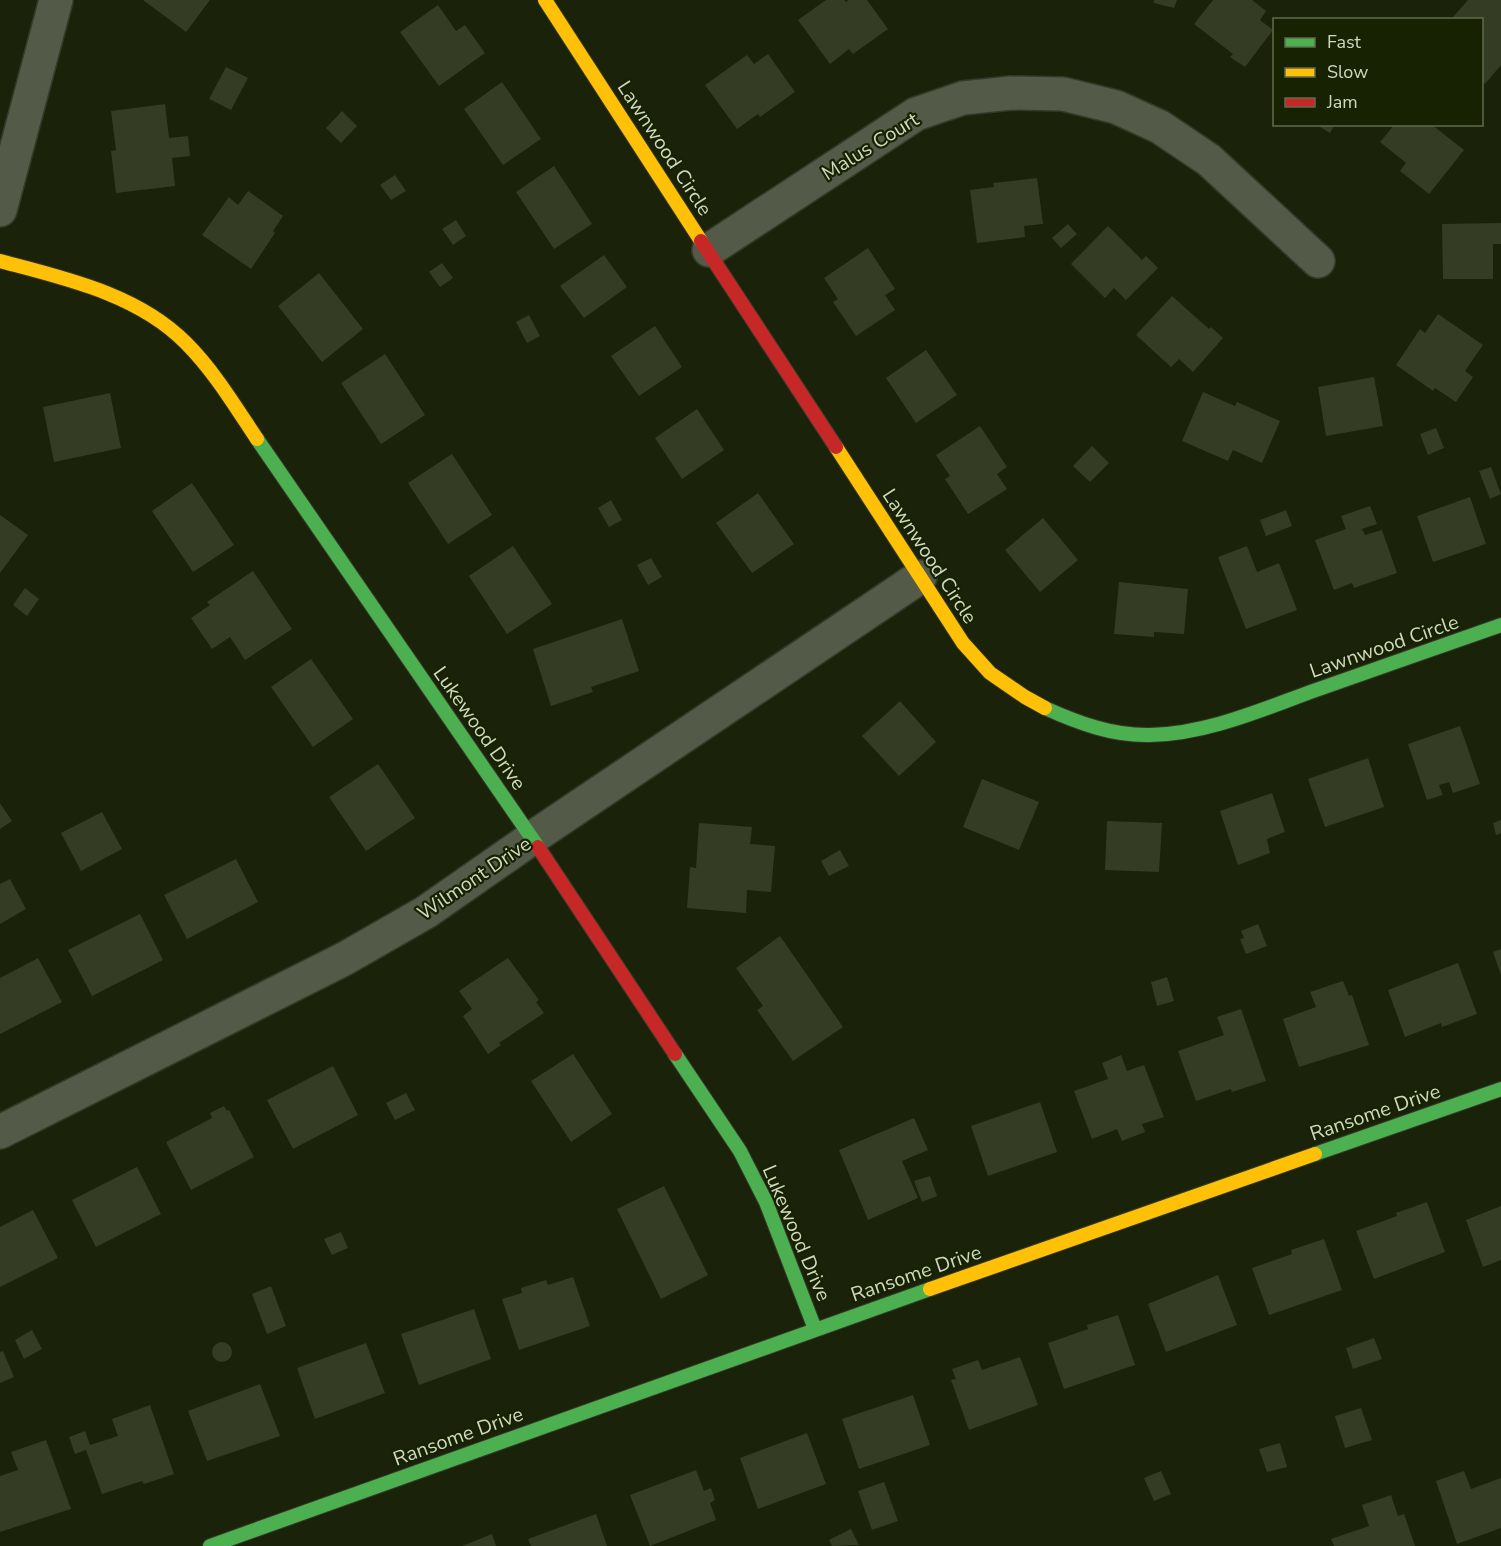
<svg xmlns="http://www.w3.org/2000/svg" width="1501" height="1546" viewBox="0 0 1501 1546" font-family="'Nunito Sans',sans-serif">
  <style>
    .building { fill: #343c24 }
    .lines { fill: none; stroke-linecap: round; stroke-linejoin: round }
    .street-casing { stroke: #343a29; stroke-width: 36 }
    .fast-casing { stroke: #343a29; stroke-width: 16 }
    .slow-casing { stroke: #343a29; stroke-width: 16 }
    .jam-casing { stroke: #343a29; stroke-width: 16 }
    .street { stroke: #545a48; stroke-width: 33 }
    .fast { stroke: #4caf50; stroke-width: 14 }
    .slow { stroke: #ffc107; stroke-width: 14 }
    .jam { stroke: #c62828; stroke-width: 14 }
    .labels { text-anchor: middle; stroke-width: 4.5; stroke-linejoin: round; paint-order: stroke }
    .street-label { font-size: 20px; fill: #cfd9c1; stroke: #172202 }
  </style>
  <rect width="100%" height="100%" fill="#1b220a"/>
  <!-- building -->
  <path class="building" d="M143,0H210L186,32Z
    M826,0H844L846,2L849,0H867L888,29L853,54L849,49L830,64L798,20Z
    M1154,0H1177L1174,8L1154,3Z
    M1213,0H1252L1266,11L1260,20L1273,30L1245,67L1230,57L1233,54L1194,24Z
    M1468,0H1501V65L1485,84L1482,80V20H1456L1453,17Z
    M438,5L456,31L465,25L485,53L439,86L400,32Z
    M768,54L795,92L760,117L758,114L737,129L705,85L747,55L754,64Z
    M226,67L248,78L231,110L209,99Z
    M502,82L541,139L503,165L464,109Z
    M165,104L169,138L188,136L190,156L172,158L175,186L116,193L111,151L116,150L111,111Z
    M342,111L357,126L341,143L326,128Z
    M1315,124H1335L1330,133Z
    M1395,124H1431L1464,150L1429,194L1400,171L1406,163L1380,142Z
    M554,166L592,224L554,249L516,192Z
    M395,175L406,191L391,200L380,185Z
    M1037,178L1043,224L1024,226L1025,237L977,243L970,190L994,187L993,183Z
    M248,191L283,216L273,231L275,233L251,269L202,235L229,197L238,205Z
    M456,220L466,236L453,245L442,229Z
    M1501,223V244H1493V279H1443L1442,224Z
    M1068,224L1077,234L1061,248L1052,238Z
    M1108,226L1142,260L1146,256L1158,268L1126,300L1114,288L1105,298L1071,264Z
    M868,248L895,289L885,295L895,310L856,336L833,302L838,299L824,278Z
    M604,255L627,287L584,318L560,286Z
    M442,263L453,278L440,287L429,272Z
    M319,273L363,329L322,362L278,306Z
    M1172,296L1209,329L1211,327L1223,338L1193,372L1179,359L1171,367L1136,335Z
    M1438,314L1483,345L1465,371L1473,377L1456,402L1435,388L1433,391L1396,365L1420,329L1425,333Z
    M529,315L540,336L527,343L516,322Z
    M655,326L682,367L639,396L611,356Z
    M926,350L957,395L916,423L886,378Z
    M385,354L425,415L381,444L341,383Z
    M1374,377L1383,426L1326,436L1318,387Z
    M1203,392L1235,406L1237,402L1280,421L1262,463L1233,450L1228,461L1182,441Z
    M110,393L121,448L54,462L43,407Z
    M697,409L724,450L682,479L655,438Z
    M980,426L1007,467L997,474L1007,489L968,514L945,479L950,476L936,455Z
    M1436,428L1444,448L1428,455L1420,434Z
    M1092,446L1109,463L1090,482L1073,466Z
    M452,454L492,515L448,544L408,483Z
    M1491,467L1501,494L1490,499L1479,471Z
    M192,483L234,545L193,572L152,511Z
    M758,493L794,544L752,573L716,523Z
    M1470,497L1486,544L1433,562L1417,516Z
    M611,500L622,520L609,527L598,508Z
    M1370,506L1377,524L1362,529L1365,535L1382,530L1397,573L1354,588L1352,583L1334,590L1315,540L1346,529L1341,516Z
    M1286,510L1292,526L1266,536L1260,520Z
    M0,515L28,535L0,573Z
    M1043,518L1078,560L1040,592L1005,550Z
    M513,546L552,604L507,634L469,576Z
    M1247,546L1257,572L1279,563L1297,610L1246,629L1218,557Z
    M651,558L662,577L648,585L637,565Z
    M253,571L292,629L245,660L230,637L212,649L191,618L210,605L207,602Z
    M1119,582L1188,589L1184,634L1154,632V637L1114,634Z
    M25,588L39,599L27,616L13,605Z
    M622,619L639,671L591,687L593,692L551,706L533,649Z
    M311,659L353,719L313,747L271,687Z
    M900,701L936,742L899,776L862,736Z
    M1460,726L1480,784L1453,793L1449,782L1439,785L1443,795L1427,800L1408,744Z
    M1368,758L1384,807L1325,827L1308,779Z
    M378,764L415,818L366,851L329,797Z
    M982,779L1039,802L1019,850L963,827Z
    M1272,793L1285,832L1267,839L1270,853L1238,865L1220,811Z
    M0,803L12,821L0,829Z
    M102,812L122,849L81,871L61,833Z
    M1501,820V833L1496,835L1493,823Z
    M1107,821L1162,823L1159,872L1105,870Z
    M699,823L752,827L750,844L775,846L771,892L747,890L746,913L687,908L690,867L696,868Z
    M840,850L849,866L829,876L821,861Z
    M236,859L258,902L187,939L164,895Z
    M10,879L26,909L0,924V884Z
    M140,914L163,960L92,996L68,950Z
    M1258,924L1267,946L1246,954L1240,939L1244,938L1241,931Z
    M780,936L843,1027L793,1061L757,1010L763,1006L736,968Z
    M1501,949V975L1493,952Z
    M38,958L62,1002L0,1034V978Z
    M508,958L539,1000L536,1002L544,1013L499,1043L501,1045L488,1054L463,1016L472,1009L459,991Z
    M1458,963L1477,1014L1442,1027L1441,1023L1405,1037L1388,990Z
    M1167,977L1174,1001L1157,1006L1151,982Z
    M1343,981L1349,996L1352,995L1369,1045L1299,1067L1283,1019L1316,1007L1310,992Z
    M1241,1009L1266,1081L1232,1092L1231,1089L1196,1101L1178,1051L1224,1035L1217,1017Z
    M573,1054L612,1114L571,1142L531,1081Z
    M1121,1055L1127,1071L1144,1065L1164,1117L1142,1124L1145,1132L1122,1141L1117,1129L1092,1139L1074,1091L1108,1079L1102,1063Z
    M333,1066L358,1115L293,1149L267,1100Z
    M406,1093L415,1110L395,1120L386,1103Z
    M1040,1102L1057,1152L988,1176L971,1126Z
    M224,1106L227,1111L229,1110L254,1157L191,1190L166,1142L212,1118L210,1113Z
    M914,1118L928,1150L902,1161L918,1198L868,1220L839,1150Z
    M137,1167L161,1214L96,1247L72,1200Z
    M930,1176L937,1196L922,1202L914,1181Z
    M664,1186L708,1275L661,1299L617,1209Z
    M1427,1202L1445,1252L1374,1279L1356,1231L1397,1216L1396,1213Z
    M1501,1206V1260L1483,1267L1466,1220Z
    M33,1210L58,1258L0,1287V1227Z
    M341,1232L348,1248L332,1255L324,1239Z
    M1324,1239L1342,1290L1269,1315L1252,1268L1292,1254L1291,1250Z
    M1218,1275L1237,1325L1166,1352L1148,1304Z
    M573,1277L590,1326L519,1350L502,1299L522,1293L521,1288L546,1280L548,1285Z
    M271,1286L286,1326L267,1334L252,1294Z
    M474,1309L491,1359L419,1385L401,1334Z
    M1118,1315L1135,1365L1064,1389L1048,1343L1088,1329L1087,1325Z
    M32,1330L42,1349L24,1359L15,1340Z
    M1374,1338L1382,1359L1353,1369L1346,1348Z
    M212 1352a10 10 0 1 1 20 0a10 10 0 1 1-20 0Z
    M366,1343L385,1393L315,1419L297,1368Z
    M3,1351L14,1377L0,1383V1352Z
    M1020,1357L1038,1405L969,1430L951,1380L956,1379L952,1369L978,1360L982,1370Z
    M260,1384L280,1436L207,1461L188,1411Z
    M913,1395L930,1445L859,1469L842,1419Z
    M150,1405L174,1474L144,1484L142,1481L102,1494L86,1450L75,1454L69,1437L85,1431L90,1445L118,1436L112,1419Z
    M1361,1408L1372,1440L1345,1448L1335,1416Z
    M807,1433L826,1484L758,1509L740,1458Z
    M46,1440L71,1509L0,1532V1476L18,1470L11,1452Z
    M1280,1443L1287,1467L1267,1472L1259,1449Z
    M696,1470L704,1491L711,1488L715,1500L710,1503L716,1520L650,1546L630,1495Z
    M1161,1471L1171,1494L1154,1501L1144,1478Z
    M1464,1471L1471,1489L1501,1478V1528L1457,1544L1436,1481Z
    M884,1482L898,1521L872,1530L858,1491Z
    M1391,1495L1398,1516L1404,1514L1415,1546H1334L1331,1539L1369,1526L1362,1505Z
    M596,1514L607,1546H531L528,1539Z
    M851,1529L859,1545L832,1546L829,1540Z
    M492,1534L496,1546H462Z"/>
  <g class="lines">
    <!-- street casing -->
    <g class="street-casing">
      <path id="street" d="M0,210L56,0
        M709,250L916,114L963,98L1011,93L1063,94L1116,107L1160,127L1209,160L1318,261
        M0,1132L344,959L426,912L532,838L920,577"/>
    </g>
    <!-- fast casing -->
    <g class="fast-casing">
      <path id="fast" d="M257,439L538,847
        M1045,708C1078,723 1113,736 1150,735C1207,734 1263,709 1316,690C1378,668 1439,647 1501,625
        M675,1054L740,1151L766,1202L815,1329
        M1315,1154L1501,1089
        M210,1546L930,1289"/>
    </g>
    <!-- slow casing -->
    <g class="slow-casing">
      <path id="slow" d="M545,0L701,241
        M0,261C64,278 138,294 186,343C214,371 235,406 257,439
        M836,447L963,643L990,673L1025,697L1045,708
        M930,1289L1315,1154"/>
    </g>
    <!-- jam casing -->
    <g class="jam-casing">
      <path id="jam" d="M701,241L836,447
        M538,847L675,1054"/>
    </g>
    <!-- street -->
    <use href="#street" class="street"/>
    <!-- fast -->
    <use href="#fast" class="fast"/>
    <!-- slow -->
    <use href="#slow" class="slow"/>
    <!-- jam -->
    <use href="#jam" class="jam"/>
  </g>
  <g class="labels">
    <!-- street labels -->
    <g class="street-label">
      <text transform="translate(870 146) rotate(-32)" y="7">Malus Court</text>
      <text transform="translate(665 148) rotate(57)" y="7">Lawnwood Circle</text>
      <text transform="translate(930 556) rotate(57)" y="7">Lawnwood Circle</text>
      <text transform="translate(1384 646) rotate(-19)" y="7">Lawnwood Circle</text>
      <text transform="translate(480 728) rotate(55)" y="7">Lukewood Drive</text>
      <text transform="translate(474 878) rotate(-34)" y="7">Wilmont Drive</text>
      <text transform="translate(1375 1112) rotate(-19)" y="7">Ransome Drive</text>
      <text transform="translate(797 1233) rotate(67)" y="7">Lukewood Drive</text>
      <text transform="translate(916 1273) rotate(-19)" y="7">Ransome Drive</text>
      <text transform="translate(458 1436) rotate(-20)" y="7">Ransome Drive</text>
    </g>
  </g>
  <!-- legend -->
  <rect x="1273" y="18" width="210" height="108" fill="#172202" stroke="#616b4e" stroke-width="1.5"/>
  <rect x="1285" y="38" width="30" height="9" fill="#4caf50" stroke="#616b4e" stroke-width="1.5"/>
  <text x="1327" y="48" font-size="18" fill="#cfd9c1">Fast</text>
  <rect x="1285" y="68" width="30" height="9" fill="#ffc107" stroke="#616b4e" stroke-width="1.5"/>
  <text x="1327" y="78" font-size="18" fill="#cfd9c1">Slow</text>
  <rect x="1285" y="98" width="30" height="9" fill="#c62828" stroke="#616b4e" stroke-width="1.5"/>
  <text x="1327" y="108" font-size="18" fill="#cfd9c1">Jam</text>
</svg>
